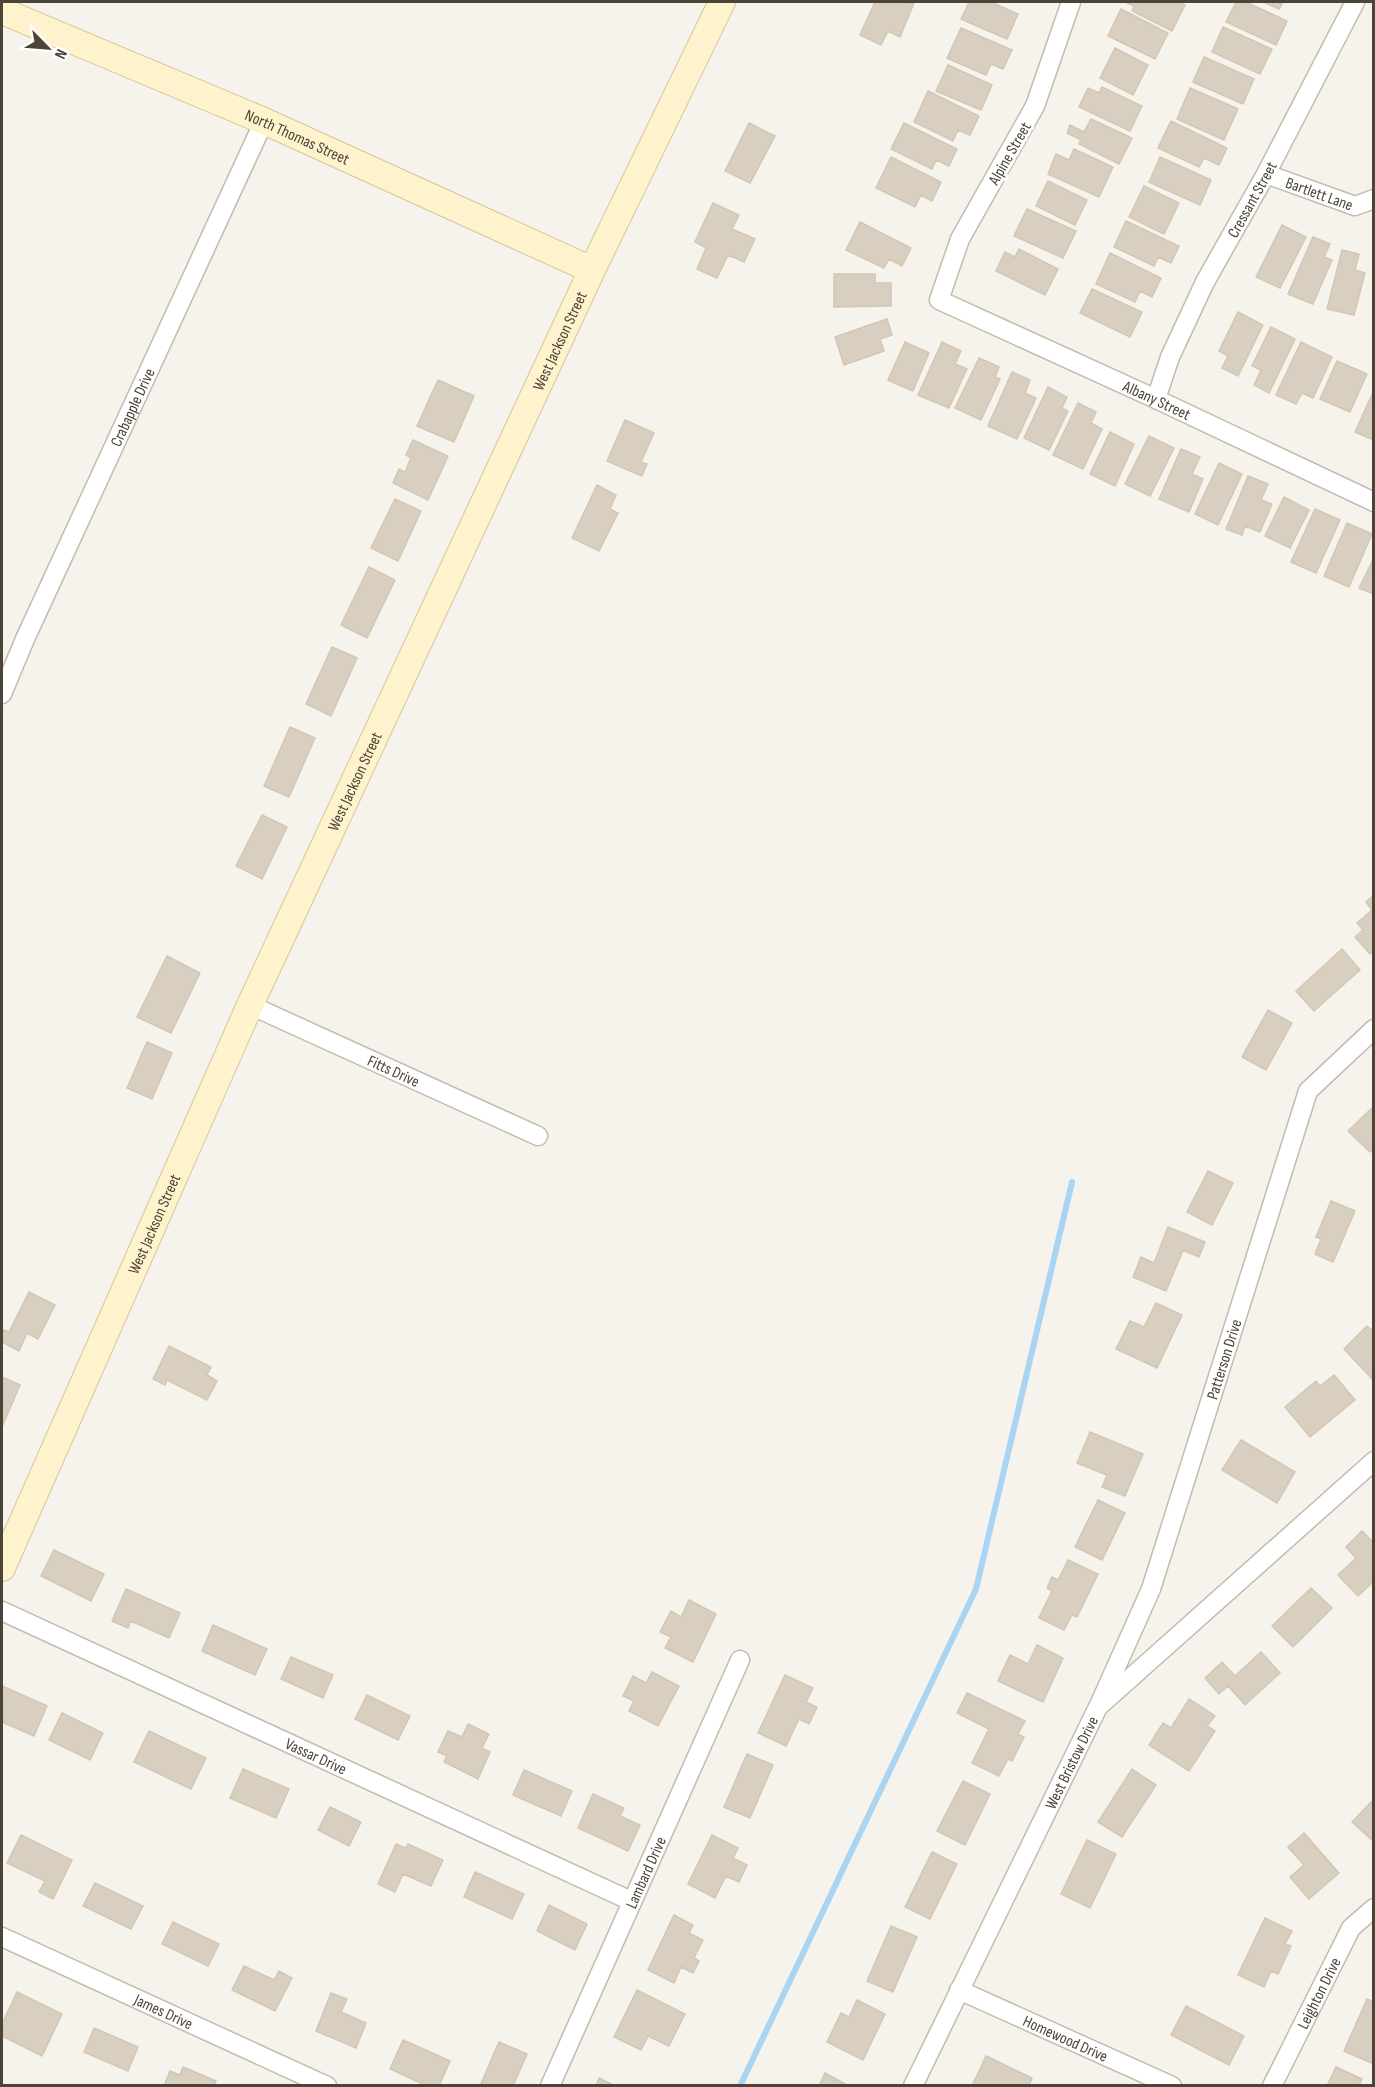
<svg xmlns="http://www.w3.org/2000/svg" width="1375" height="2087" font-family="'Sofia Sans Condensed',sans-serif">
<rect width="100%" height="100%" fill="#f6f3ec"/>
<g fill="none" stroke-linecap="round" stroke-linejoin="round">
<path stroke="#a9d4f2" stroke-width="6" d="M 740,2086 L 976,1589 L 1072,1182"/>
</g>
<path fill="#d8cfc1" stroke="#d3c7b4" stroke-width="1.5" d="M 875,2 L 914,3 L 900,37 L 888,31 L 881,45 L 860,35 Z
M 969,2 L 991,2 L 1018,14 L 1007,39 L 961,19 Z
M 1125,2 L 1178,2 L 1185,5 L 1172,31 L 1132,11 L 1134,6 Z
M 1236,2 L 1246,2 L 1287,21 L 1276,45 L 1226,22 Z
M 1263,2 L 1283,2 L 1279,9 Z
M 1121,9 L 1168,33 L 1155,59 L 1108,36 Z
M 1223,27 L 1272,49 L 1260,74 L 1212,52 Z
M 961,28 L 1012,50 L 1003,69 L 991,64 L 986,75 L 947,58 Z
M 1115,48 L 1148,65 L 1133,95 L 1100,78 Z
M 1204,57 L 1254,79 L 1243,104 L 1193,82 Z
M 948,65 L 992,85 L 981,110 L 936,91 Z
M 1102,87 L 1142,106 L 1130,131 L 1079,107 L 1088,88 L 1099,93 Z
M 1190,88 L 1238,109 L 1224,140 L 1177,119 Z
M 928,91 L 979,116 L 970,135 L 958,130 L 953,141 L 914,122 Z
M 1091,119 L 1132,138 L 1119,164 L 1079,144 L 1081,140 L 1067,133 L 1070,125 L 1084,132 Z
M 1171,121 L 1227,148 L 1219,165 L 1204,158 L 1199,167 L 1158,148 Z
M 749,123 L 775,136 L 750,183 L 725,171 Z
M 904,123 L 957,149 L 949,166 L 936,160 L 932,169 L 891,149 Z
M 1074,149 L 1113,167 L 1099,197 L 1048,174 L 1056,154 L 1069,160 Z
M 891,157 L 941,182 L 932,201 L 921,195 L 915,207 L 876,188 Z
M 1160,157 L 1211,180 L 1200,205 L 1149,182 Z
M 1048,181 L 1087,200 L 1075,225 L 1036,206 Z
M 1144,186 L 1179,203 L 1164,234 L 1129,217 Z
M 713,203 L 739,215 L 732,229 L 755,239 L 744,262 L 728,255 L 717,278 L 697,269 L 706,248 L 695,242 Z
M 1027,209 L 1076,231 L 1063,258 L 1014,236 Z
M 1126,221 L 1179,246 L 1171,263 L 1158,257 L 1154,266 L 1114,247 Z
M 860,222 L 911,248 L 902,266 L 889,259 L 884,268 L 846,250 Z
M 1282,225 L 1306,237 L 1280,288 L 1256,277 Z
M 1313,237 L 1330,244 L 1324,257 L 1332,260 L 1313,304 L 1288,294 Z
M 1019,249 L 1058,269 L 1045,295 L 996,271 L 1005,252 L 1015,257 Z
M 1342,250 L 1359,254 L 1355,270 L 1365,273 L 1354,315 L 1327,309 Z
M 1110,253 L 1161,278 L 1152,297 L 1140,291 L 1135,302 L 1096,284 Z
M 834,274 L 875,274 L 875,283 L 891,283 L 891,306 L 834,307 Z
M 1092,289 L 1142,312 L 1130,337 L 1080,313 Z
M 1238,312 L 1263,325 L 1238,376 L 1222,368 L 1228,356 L 1219,351 Z
M 887,319 L 892,335 L 880,339 L 884,351 L 844,365 L 835,337 Z
M 1271,327 L 1295,339 L 1269,393 L 1254,385 L 1261,370 L 1252,366 Z
M 905,342 L 929,353 L 913,391 L 888,380 Z
M 942,342 L 961,351 L 955,364 L 967,369 L 949,408 L 918,395 Z
M 1301,342 L 1332,357 L 1313,398 L 1302,393 L 1296,404 L 1276,395 Z
M 979,358 L 999,367 L 995,377 L 1000,379 L 981,420 L 955,408 Z
M 1337,361 L 1367,374 L 1350,412 L 1320,399 Z
M 1012,372 L 1030,380 L 1025,393 L 1036,398 L 1017,439 L 988,426 Z
M 438,380 L 474,396 L 454,442 L 417,426 Z
M 1048,387 L 1067,397 L 1062,408 L 1068,411 L 1049,450 L 1024,438 Z
M 1374,390 L 1374,440 L 1355,432 Z
M 1078,403 L 1096,412 L 1091,423 L 1102,429 L 1083,469 L 1053,455 Z
M 625,420 L 654,433 L 641,462 L 647,464 L 642,476 L 607,461 Z
M 1110,432 L 1134,444 L 1115,486 L 1090,474 Z
M 1149,436 L 1174,448 L 1150,496 L 1125,484 Z
M 413,440 L 448,456 L 428,500 L 393,483 L 399,469 L 405,472 L 411,458 L 406,455 Z
M 1181,449 L 1200,457 L 1192,474 L 1203,479 L 1189,512 L 1159,499 Z
M 1219,463 L 1242,474 L 1218,525 L 1195,514 Z
M 1248,476 L 1268,484 L 1261,500 L 1272,504 L 1260,532 L 1245,526 L 1242,535 L 1226,529 Z
M 597,485 L 616,495 L 610,509 L 618,513 L 599,551 L 572,538 Z
M 1284,497 L 1309,510 L 1290,548 L 1265,536 Z
M 395,499 L 421,511 L 398,561 L 371,548 Z
M 1315,509 L 1340,520 L 1316,573 L 1291,562 Z
M 1347,523 L 1372,534 L 1349,587 L 1324,576 Z
M 1374,558 L 1374,594 L 1359,588 Z
M 369,567 L 395,580 L 367,638 L 341,625 Z
M 332,647 L 357,658 L 331,716 L 306,704 Z
M 290,727 L 315,738 L 289,797 L 264,786 Z
M 262,815 L 287,827 L 262,879 L 236,866 Z
M 1374,895 L 1374,951 L 1370,954 L 1355,937 L 1363,930 L 1357,923 L 1372,910 L 1366,902 Z
M 1342,949 L 1360,970 L 1314,1011 L 1296,991 Z
M 167,956 L 200,973 L 171,1033 L 137,1017 Z
M 1268,1010 L 1292,1023 L 1266,1070 L 1242,1057 Z
M 147,1042 L 172,1053 L 152,1099 L 127,1088 Z
M 1374,1106 L 1374,1148 L 1370,1152 L 1348,1131 Z
M 1208,1171 L 1233,1183 L 1212,1225 L 1187,1212 Z
M 1331,1201 L 1355,1211 L 1333,1262 L 1315,1254 L 1321,1239 L 1316,1237 Z
M 1168,1227 L 1205,1242 L 1199,1257 L 1183,1250 L 1166,1291 L 1133,1277 L 1141,1257 L 1154,1263 Z
M 29,1292 L 55,1305 L 38,1339 L 27,1333 L 19,1351 L 2,1342 L 2,1334 L 4,1330 L 9,1332 Z
M 1156,1303 L 1182,1315 L 1157,1368 L 1116,1349 L 1130,1321 L 1144,1327 Z
M 1367,1326 L 1374,1332 L 1372,1379 L 1344,1349 Z
M 169,1346 L 211,1367 L 207,1375 L 217,1381 L 207,1400 L 167,1380 L 165,1385 L 153,1379 Z
M 1334,1375 L 1355,1400 L 1310,1437 L 1285,1407 L 1316,1381 L 1320,1386 Z
M 2,1377 L 20,1385 L 2,1427 Z
M 1090,1432 L 1143,1454 L 1125,1496 L 1102,1487 L 1107,1475 L 1077,1463 Z
M 1241,1440 L 1295,1472 L 1277,1503 L 1222,1470 Z
M 1098,1500 L 1125,1513 L 1102,1560 L 1075,1547 Z
M 1362,1531 L 1374,1543 L 1374,1581 L 1358,1596 L 1338,1575 L 1356,1558 L 1346,1547 Z
M 54,1550 L 104,1574 L 91,1601 L 41,1576 Z
M 1068,1560 L 1098,1574 L 1077,1617 L 1072,1615 L 1064,1630 L 1039,1618 L 1052,1591 L 1047,1588 L 1052,1577 L 1058,1580 Z
M 1311,1588 L 1332,1608 L 1293,1647 L 1272,1626 Z
M 126,1589 L 180,1613 L 169,1638 L 131,1621 L 128,1628 L 112,1621 Z
M 689,1600 L 716,1614 L 693,1662 L 665,1648 L 671,1637 L 660,1632 L 671,1611 L 681,1617 Z
M 213,1625 L 267,1649 L 255,1675 L 202,1651 Z
M 1037,1645 L 1063,1658 L 1043,1702 L 998,1681 L 1010,1655 L 1028,1664 Z
M 1261,1652 L 1280,1673 L 1245,1705 L 1228,1686 L 1219,1694 L 1205,1678 L 1222,1662 L 1235,1676 Z
M 291,1657 L 333,1675 L 323,1698 L 281,1679 Z
M 652,1672 L 679,1686 L 658,1726 L 629,1711 L 634,1701 L 623,1696 L 633,1676 L 646,1683 Z
M 785,1675 L 813,1688 L 806,1702 L 817,1707 L 809,1724 L 799,1719 L 786,1746 L 758,1733 Z
M 2,1686 L 47,1706 L 34,1736 L 2,1722 Z
M 967,1693 L 1025,1721 L 1018,1734 L 1024,1737 L 1012,1761 L 1008,1759 L 999,1776 L 972,1763 L 989,1729 L 957,1713 Z
M 367,1695 L 410,1716 L 398,1740 L 355,1719 Z
M 1189,1699 L 1215,1716 L 1207,1726 L 1215,1731 L 1189,1771 L 1149,1745 L 1163,1723 L 1171,1728 Z
M 62,1713 L 103,1733 L 90,1760 L 49,1740 Z
M 468,1724 L 489,1734 L 482,1748 L 490,1752 L 478,1779 L 444,1762 L 447,1756 L 438,1752 L 448,1731 L 462,1737 Z
M 149,1731 L 206,1758 L 191,1789 L 134,1762 Z
M 747,1754 L 773,1765 L 750,1818 L 724,1807 Z
M 243,1769 L 289,1789 L 276,1818 L 230,1798 Z
M 1132,1769 L 1156,1785 L 1122,1837 L 1098,1822 Z
M 524,1770 L 572,1791 L 561,1816 L 513,1795 Z
M 963,1781 L 990,1794 L 965,1845 L 937,1831 Z
M 593,1794 L 624,1808 L 620,1816 L 640,1825 L 628,1851 L 578,1828 Z
M 1374,1799 L 1374,1842 L 1352,1822 Z
M 330,1807 L 361,1822 L 349,1846 L 318,1830 Z
M 1304,1833 L 1339,1873 L 1309,1899 L 1290,1877 L 1304,1865 L 1288,1847 Z
M 21,1835 L 72,1860 L 53,1899 L 39,1892 L 45,1881 L 7,1863 Z
M 712,1835 L 738,1848 L 733,1858 L 747,1865 L 739,1882 L 726,1876 L 715,1898 L 688,1884 Z
M 1087,1840 L 1116,1854 L 1090,1908 L 1061,1894 Z
M 396,1844 L 406,1848 L 408,1844 L 443,1860 L 431,1886 L 403,1874 L 395,1892 L 378,1884 Z
M 932,1852 L 957,1864 L 930,1919 L 905,1907 Z
M 475,1872 L 524,1894 L 512,1919 L 464,1897 Z
M 95,1883 L 143,1906 L 131,1929 L 83,1906 Z
M 549,1905 L 587,1924 L 575,1950 L 537,1931 Z
M 674,1915 L 693,1925 L 689,1933 L 703,1940 L 694,1958 L 699,1961 L 693,1973 L 681,1967 L 674,1983 L 648,1970 Z
M 1265,1918 L 1292,1931 L 1285,1944 L 1291,1946 L 1278,1974 L 1271,1971 L 1264,1987 L 1238,1975 Z
M 173,1922 L 219,1944 L 208,1966 L 162,1944 Z
M 891,1926 L 917,1937 L 893,1992 L 867,1981 Z
M 244,1966 L 274,1980 L 279,1971 L 292,1978 L 275,2011 L 232,1990 Z
M 637,1990 L 685,2014 L 669,2046 L 648,2036 L 641,2050 L 614,2037 Z
M 17,1992 L 62,2014 L 42,2056 L 2,2036 L 2,2024 Z
M 331,1993 L 347,1999 L 341,2012 L 366,2023 L 356,2048 L 316,2031 Z
M 1367,1999 L 1374,2002 L 1374,2064 L 1344,2051 Z
M 857,2000 L 885,2014 L 863,2060 L 827,2042 L 841,2013 L 849,2017 Z
M 1186,2006 L 1244,2036 L 1229,2065 L 1171,2035 Z
M 94,2028 L 138,2047 L 128,2071 L 84,2052 Z
M 403,2040 L 450,2061 L 439,2086 L 427,2086 L 390,2069 Z
M 499,2042 L 527,2054 L 513,2086 L 480,2086 Z
M 986,2056 L 1032,2078 L 1029,2086 L 972,2086 Z
M 183,2067 L 216,2081 L 214,2086 L 164,2086 L 170,2071 L 180,2075 Z
M 1336,2067 L 1362,2079 L 1359,2086 L 1327,2086 Z
M 825,2073 L 849,2086 L 819,2086 Z
M 599,2078 L 615,2086 L 596,2086 Z"/>
<g fill="none" stroke-linecap="round" stroke-linejoin="round">
<defs>
<g id="street">
<path id="s1" d="M 1071,2 L 1035,106 L 960,239 L 939,300 L 1156,399 L 1374,502"/>
<path id="s2" d="M 1266,174 L 1355,206 L 1374,199"/>
<path id="s3" d="M 1156,399 L 1170,357 L 1205,282 L 1266,174 L 1355,2"/>
<path id="s4" d="M 2,694 L 25,639 L 264,121"/>
<path id="s5" d="M 250,1005 L 538,1136"/>
<path id="s6" d="M 2,1611 L 631,1901"/>
<path id="s7" d="M 1100,1703 L 1151,1589 L 1308,1091 L 1374,1029"/>
<path id="s8" d="M 2,1937 L 327,2086"/>
<path id="s9" d="M 959,1990 L 1172,2086"/>
<path id="s10" d="M 550,2086 L 740,1660"/>
<path id="s11" d="M 913,2086 L 1098,1707 L 1374,1461"/>
<path id="s12" d="M 1272,2086 L 1351,1928 L 1374,1908"/>
</g>
<g id="secondary">
<path id="s13" d="M 2,11 L 264,121 L 592,270"/>
<path id="s14" d="M 2,1568 L 250,1005 L 592,270 L 722,2"/>
</g>
</defs>
<use href="#street" stroke="#c2bbae" stroke-width="21"/>
<use href="#secondary" stroke="#d6c79b" stroke-width="28"/>
<use href="#street" stroke="#fff" stroke-width="18"/>
<use href="#secondary" stroke="#fff3cd" stroke-width="26"/>
</g>
<g text-anchor="middle" stroke-width="6" stroke-linejoin="round" paint-order="stroke">
<g font-size="16" fill="#4b4439" stroke="#fff">
<text dy="6" stroke="none"><textPath href="#s13" startOffset="321">North Thomas Street</textPath></text>
<text transform="translate(1009 153) rotate(-60)" y="6">Alpine Street</text>
<text dy="6" stroke="none"><textPath href="#s2" startOffset="57">Bartlett Lane</textPath></text>
<text dy="6" stroke="none"><textPath href="#s3" startOffset="222">Cressant Street</textPath></text>
<text dy="6" stroke="none"><textPath href="#s14" startOffset="1348">West Jackson Street</textPath></text>
<text dy="6" stroke="none"><textPath href="#s1" startOffset="567">Albany Street</textPath></text>
<text dy="6" stroke="none"><textPath href="#s4" startOffset="315">Crabapple Drive</textPath></text>
<text dy="6" stroke="none"><textPath href="#s14" startOffset="862">West Jackson Street</textPath></text>
<text dy="6" stroke="none"><textPath href="#s5" startOffset="158">Fitts Drive</textPath></text>
<text dy="6" stroke="none"><textPath href="#s14" startOffset="376">West Jackson Street</textPath></text>
<text dy="6" stroke="none"><textPath href="#s7" startOffset="366">Patterson Drive</textPath></text>
<text dy="6" stroke="none"><textPath href="#s6" startOffset="346">Vassar Drive</textPath></text>
<text dy="6" stroke="none"><textPath href="#s11" startOffset="360">West Bristow Drive</textPath></text>
<text dy="6" stroke="none"><textPath href="#s10" startOffset="234">Lambard Drive</textPath></text>
<text dy="6" stroke="none"><textPath href="#s12" startOffset="104">Leighton Drive</textPath></text>
<text dy="6" stroke="none"><textPath href="#s8" startOffset="178">James Drive</textPath></text>
<text dy="6" stroke="none"><textPath href="#s9" startOffset="117">Homewood Drive</textPath></text>
</g>
</g>
<rect width="1375" height="2087" fill="none" stroke="#4b4439" stroke-width="6"/>
<g transform="translate(48 48) rotate(115)" stroke="#ffffff" stroke-width="4.5" paint-order="stroke">
<path d="M0-4.5L10 22L0 15L-10 22Z" fill="#4b4439"/>
<text y="-9" font-size="16" font-weight="bold" text-anchor="middle" fill="#4b4439">N</text>
</g>
</svg>
